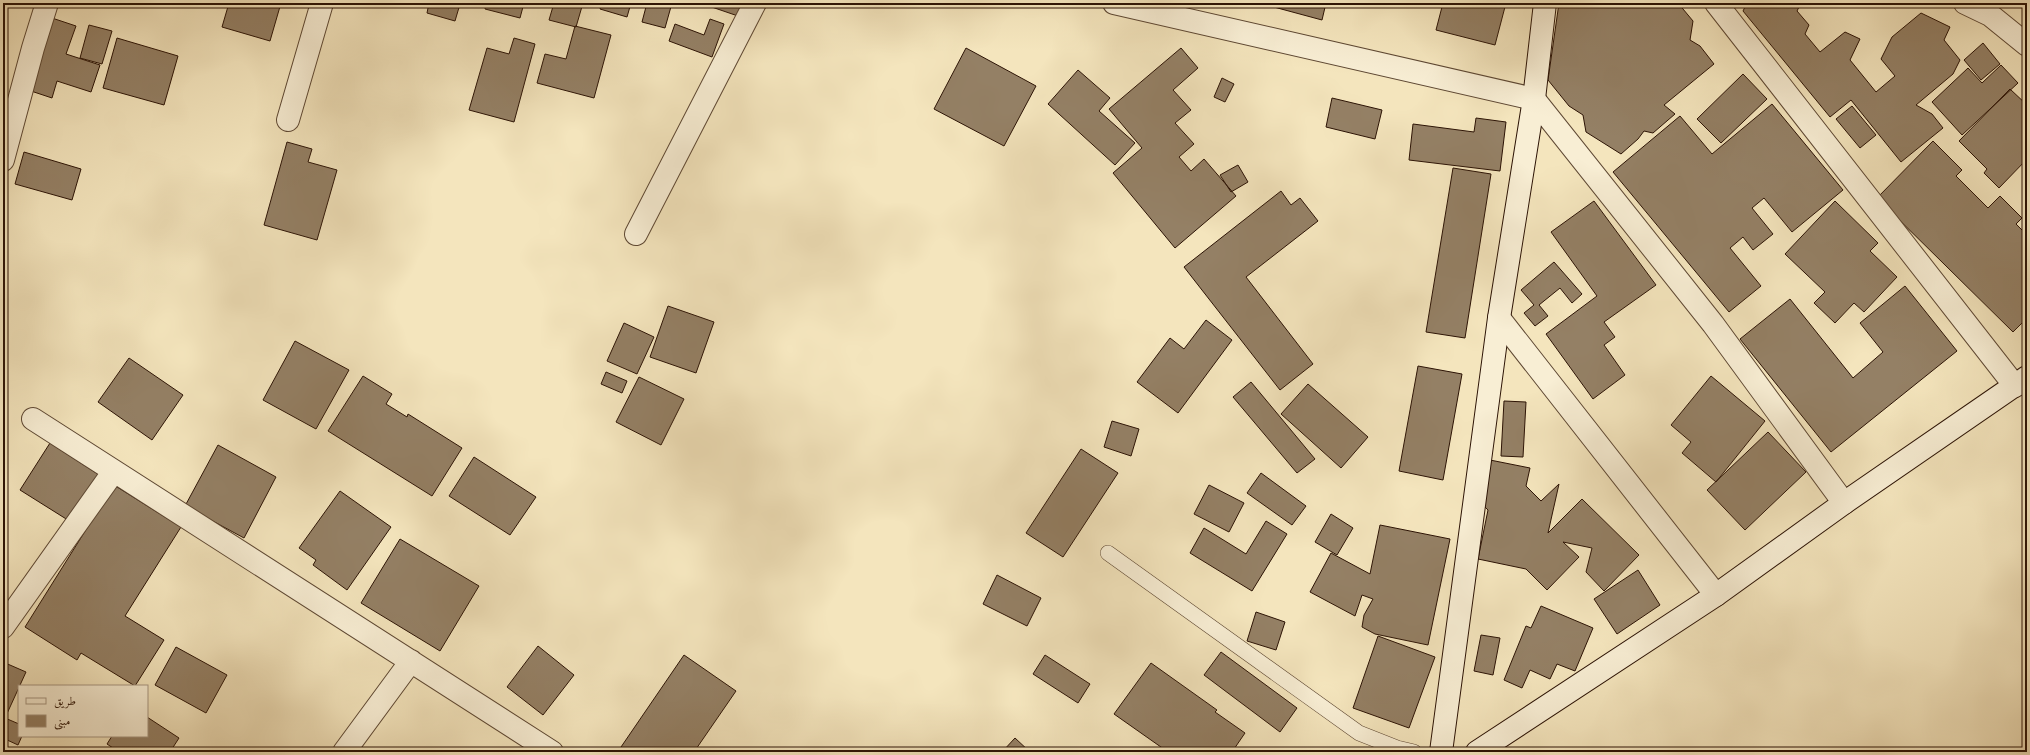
<svg xmlns="http://www.w3.org/2000/svg" width="2030" height="755" font-family="'Old Standard TT',Amiri,serif">
<rect width="100%" height="100%" fill="#f4e5bd"/>
<filter id="stains"><feTurbulence type="fractalNoise" baseFrequency=".005" numOctaves="4"/><feColorMatrix values="0 0 0 0 .2 0 0 0 0 .09 0 0 0 0 .02 0 0 0 .5 -.17"/></filter>
<radialGradient id="worn" r=".72"><stop offset=".6" stop-color="#630" stop-opacity="0"/><stop offset="1" stop-color="#630" stop-opacity=".3"/></radialGradient>
<path fill="#948065" stroke="#2c1305" d="M 229,3 L 281,3 L 270,41 L 222,27 Z
M 429,3 L 460,4 L 455,21 L 427,13 Z
M 486,3 L 524,3 L 520,18 L 485,9 Z
M 554,3 L 583,3 L 576,27 L 549,20 Z
M 602,3 L 631,3 L 627,17 L 600,9 Z
M 647,3 L 672,3 L 665,28 L 642,22 Z
M 700,3 L 743,3 L 738,16 Z
M 1259,3 L 1326,3 L 1322,20 Z
M 1443,3 L 1506,3 L 1495,45 L 1436,30 Z
M 1559,3 L 1624,3 L 1631,7 L 1637,3 L 1678,3 L 1693,21 L 1690,40 L 1700,46 L 1714,64 L 1664,105 L 1675,114 L 1653,133 L 1644,131 L 1638,139 L 1621,154 L 1586,132 L 1583,115 L 1569,106 L 1548,80 Z
M 1747,3 L 1801,3 L 1797,11 L 1809,25 L 1805,34 L 1820,52 L 1845,32 L 1860,39 L 1850,60 L 1876,92 L 1895,76 L 1881,59 L 1892,37 L 1921,13 L 1950,27 L 1944,40 L 1960,60 L 1953,74 L 1916,105 L 1932,114 L 1943,128 L 1901,162 L 1851,100 L 1830,117 L 1743,11 Z
M 49,17 L 76,26 L 66,54 L 100,65 L 91,92 L 57,81 L 52,98 L 25,89 Z
M 710,19 L 724,24 L 712,57 L 669,41 L 675,24 L 704,35 Z
M 89,25 L 112,31 L 102,64 L 80,58 Z
M 575,26 L 611,35 L 594,98 L 537,83 L 545,54 L 566,59 Z
M 117,38 L 178,56 L 164,105 L 103,88 Z
M 514,38 L 535,44 L 514,122 L 469,110 L 487,48 L 509,54 Z
M 1983,43 L 2000,64 L 1981,80 L 1964,60 Z
M 966,48 L 1036,86 L 1004,146 L 934,109 Z
M 1181,48 L 1198,68 L 1173,90 L 1191,110 L 1175,123 L 1194,144 L 1179,157 L 1191,171 L 1204,159 L 1236,196 L 1175,248 L 1113,173 L 1142,148 L 1109,109 Z
M 2001,65 L 2018,83 L 1962,135 L 1932,102 L 1968,68 L 1982,83 Z
M 1078,70 L 1110,98 L 1099,111 L 1135,143 L 1115,165 L 1048,104 Z
M 1743,74 L 1767,99 L 1721,143 L 1697,119 Z
M 1222,78 L 1234,84 L 1225,102 L 1214,97 Z
M 2010,89 L 2027,105 L 2027,159 L 1999,188 L 1984,173 L 1987,169 L 1959,141 Z
M 1332,98 L 1382,110 L 1375,139 L 1326,127 Z
M 1772,104 L 1843,190 L 1792,232 L 1764,198 L 1752,208 L 1773,234 L 1753,250 L 1743,237 L 1730,248 L 1761,286 L 1729,312 L 1613,172 L 1680,116 L 1712,154 Z
M 1852,106 L 1876,135 L 1860,148 L 1836,119 Z
M 1476,118 L 1506,122 L 1500,171 L 1409,160 L 1413,124 L 1474,132 Z
M 1933,141 L 1962,170 L 1956,176 L 1988,208 L 2000,196 L 2022,218 L 2016,224 L 2027,235 L 2027,318 L 2013,332 L 1877,198 Z
M 287,142 L 312,149 L 308,162 L 337,170 L 317,240 L 264,225 Z
M 24,152 L 81,169 L 72,200 L 15,184 Z
M 1238,165 L 1248,182 L 1231,192 L 1220,175 Z
M 1453,168 L 1491,174 L 1465,338 L 1426,332 Z
M 1281,191 L 1291,205 L 1300,198 L 1318,221 L 1246,277 L 1313,364 L 1280,390 L 1184,267 Z
M 1594,201 L 1656,285 L 1604,322 L 1615,337 L 1604,345 L 1625,375 L 1593,399 L 1546,334 L 1597,296 L 1551,232 Z
M 1835,201 L 1878,243 L 1870,251 L 1897,277 L 1864,312 L 1854,303 L 1835,323 L 1814,303 L 1825,292 L 1785,254 Z
M 1554,262 L 1582,294 L 1572,303 L 1560,288 L 1539,305 L 1548,316 L 1535,326 L 1524,313 L 1534,305 L 1521,290 Z
M 1905,286 L 1957,351 L 1831,452 L 1740,339 L 1790,299 L 1853,378 L 1883,352 L 1860,323 Z
M 668,306 L 714,322 L 696,373 L 650,357 Z
M 1206,320 L 1232,340 L 1178,413 L 1137,382 L 1170,338 L 1184,349 Z
M 624,323 L 654,337 L 637,374 L 607,361 Z
M 295,341 L 349,370 L 316,429 L 263,400 Z
M 129,358 L 183,395 L 152,440 L 98,402 Z
M 1418,366 L 1462,374 L 1443,480 L 1399,471 Z
M 606,372 L 627,381 L 622,393 L 601,384 Z
M 363,376 L 392,394 L 386,404 L 407,417 L 408,414 L 462,448 L 432,496 L 328,431 Z
M 1711,376 L 1765,421 L 1716,482 L 1682,453 L 1691,442 L 1671,425 Z
M 639,377 L 684,399 L 661,445 L 616,422 Z
M 1251,382 L 1315,459 L 1297,473 L 1233,397 Z
M 1308,384 L 1368,437 L 1341,468 L 1281,414 Z
M 1504,401 L 1526,402 L 1523,457 L 1501,456 Z
M 1112,421 L 1139,429 L 1131,456 L 1104,447 Z
M 1768,432 L 1806,472 L 1745,530 L 1707,490 Z
M 50,443 L 101,476 L 71,522 L 20,490 Z
M 218,445 L 276,477 L 244,538 L 185,506 Z
M 1081,449 L 1118,473 L 1063,557 L 1026,533 Z
M 474,457 L 536,497 L 510,535 L 449,496 Z
M 1490,460 L 1530,468 L 1526,486 L 1541,501 L 1559,484 L 1548,533 L 1582,499 L 1639,555 L 1604,591 L 1586,572 L 1592,548 L 1563,542 L 1579,557 L 1547,590 L 1526,569 L 1478,559 L 1488,510 L 1481,503 Z
M 1261,473 L 1306,506 L 1292,525 L 1247,493 Z
M 114,485 L 181,527 L 125,616 L 164,640 L 135,686 L 81,653 L 77,660 L 25,627 Z
M 1209,485 L 1244,503 L 1229,532 L 1194,514 Z
M 340,491 L 391,527 L 347,590 L 313,565 L 316,560 L 299,548 Z
M 1331,514 L 1353,528 L 1337,555 L 1315,542 Z
M 1266,521 L 1287,534 L 1252,591 L 1190,553 L 1204,528 L 1246,554 Z
M 1380,525 L 1450,539 L 1428,645 L 1375,634 L 1362,627 L 1364,615 L 1373,599 L 1362,595 L 1355,616 L 1310,592 L 1331,553 L 1370,574 Z
M 400,539 L 479,586 L 440,651 L 361,603 Z
M 1638,570 L 1660,605 L 1617,634 L 1594,599 Z
M 997,575 L 1041,598 L 1027,626 L 983,604 Z
M 1541,606 L 1593,628 L 1575,671 L 1557,664 L 1550,679 L 1530,670 L 1522,688 L 1504,680 L 1526,626 L 1531,628 Z
M 1256,612 L 1285,622 L 1276,650 L 1247,641 Z
M 1481,635 L 1500,638 L 1493,675 L 1474,671 Z
M 1378,636 L 1435,657 L 1409,728 L 1353,708 Z
M 538,646 L 574,675 L 543,715 L 507,687 Z
M 176,647 L 227,675 L 206,713 L 155,685 Z
M 1221,652 L 1297,708 L 1280,732 L 1204,675 Z
M 684,655 L 736,691 L 694,752 L 629,752 L 621,747 Z
M 1045,655 L 1090,684 L 1078,703 L 1033,674 Z
M 3,662 L 26,672 L 5,718 L 19,724 L 19,736 L 22,736 L 18,745 L 5,739 L 3,743 Z
M 1151,663 L 1217,710 L 1215,712 L 1245,733 L 1232,752 L 1168,752 L 1114,714 Z
M 147,717 L 179,738 L 170,752 L 119,752 L 107,744 L 112,736 L 147,736 Z
M 1015,738 L 1030,752 L 1002,752 Z
M 359,745 L 371,752 L 355,752 Z"/>
<g fill="none" stroke-linecap="round" stroke-linejoin="round">
<defs>
<path id="lane" d="M 1108,553 L 1359,733 L 1397,748 L 1414,752"/>
<path id="street" d="M 1114,3 L 1534,99 L 1713,324 L 1844,503
M 1716,3 L 2015,386
M 1965,3 L 1990,15 L 2027,45
M 288,120 L 322,3
M 3,160 L 33,48 L 47,3
M 636,234 L 755,3
M 1499,318 L 1716,595
M 33,419 L 552,752
M 3,627 L 114,471
M 344,752 L 411,661"/>
<path id="secondary" d="M 1441,752 L 1499,318 L 1534,99 L 1545,3
M 1477,752 L 1716,595 L 1844,503 L 2027,377"/>
</defs>
<use href="#lane" stroke="#5e4833" stroke-width="16"/>
<use href="#street" stroke="#5e4833" stroke-width="24"/>
<use href="#secondary" stroke="#2c1305" stroke-width="24"/>
<use href="#lane" stroke="#f8eed4" stroke-width="15"/>
<use href="#street" stroke="#f8eed4" stroke-width="22"/>
<use href="#secondary" stroke="#f8eed4" stroke-width="22"/>
</g>
<rect width="2030" height="755" fill="none" stroke="#f4e5bd" stroke-width="16"/>
<rect x="4" y="4" width="2022" height="747" fill="none" stroke="#2c1305" stroke-width="2"/>
<rect x="8" y="8" width="2014" height="739" fill="none" stroke="#2c1305"/>
<rect x="18" y="685" width="130" height="52" fill="#f8eed4" stroke="#a69681"/>
<rect x="26" y="698" width="20" height="6" fill="#f8eed4" stroke="#a69681"/>
<text x="54" y="705" font-size="12" fill="#2c1305">طريق</text>
<rect x="26" y="715" width="20" height="12" fill="#948065" stroke="#a69681"/>
<text x="54" y="725" font-size="12" fill="#2c1305">مبنى</text>
<rect width="100%" height="100%" filter="url(#stains)"/>
<rect width="100%" height="100%" fill="url(#worn)"/>
</svg>
